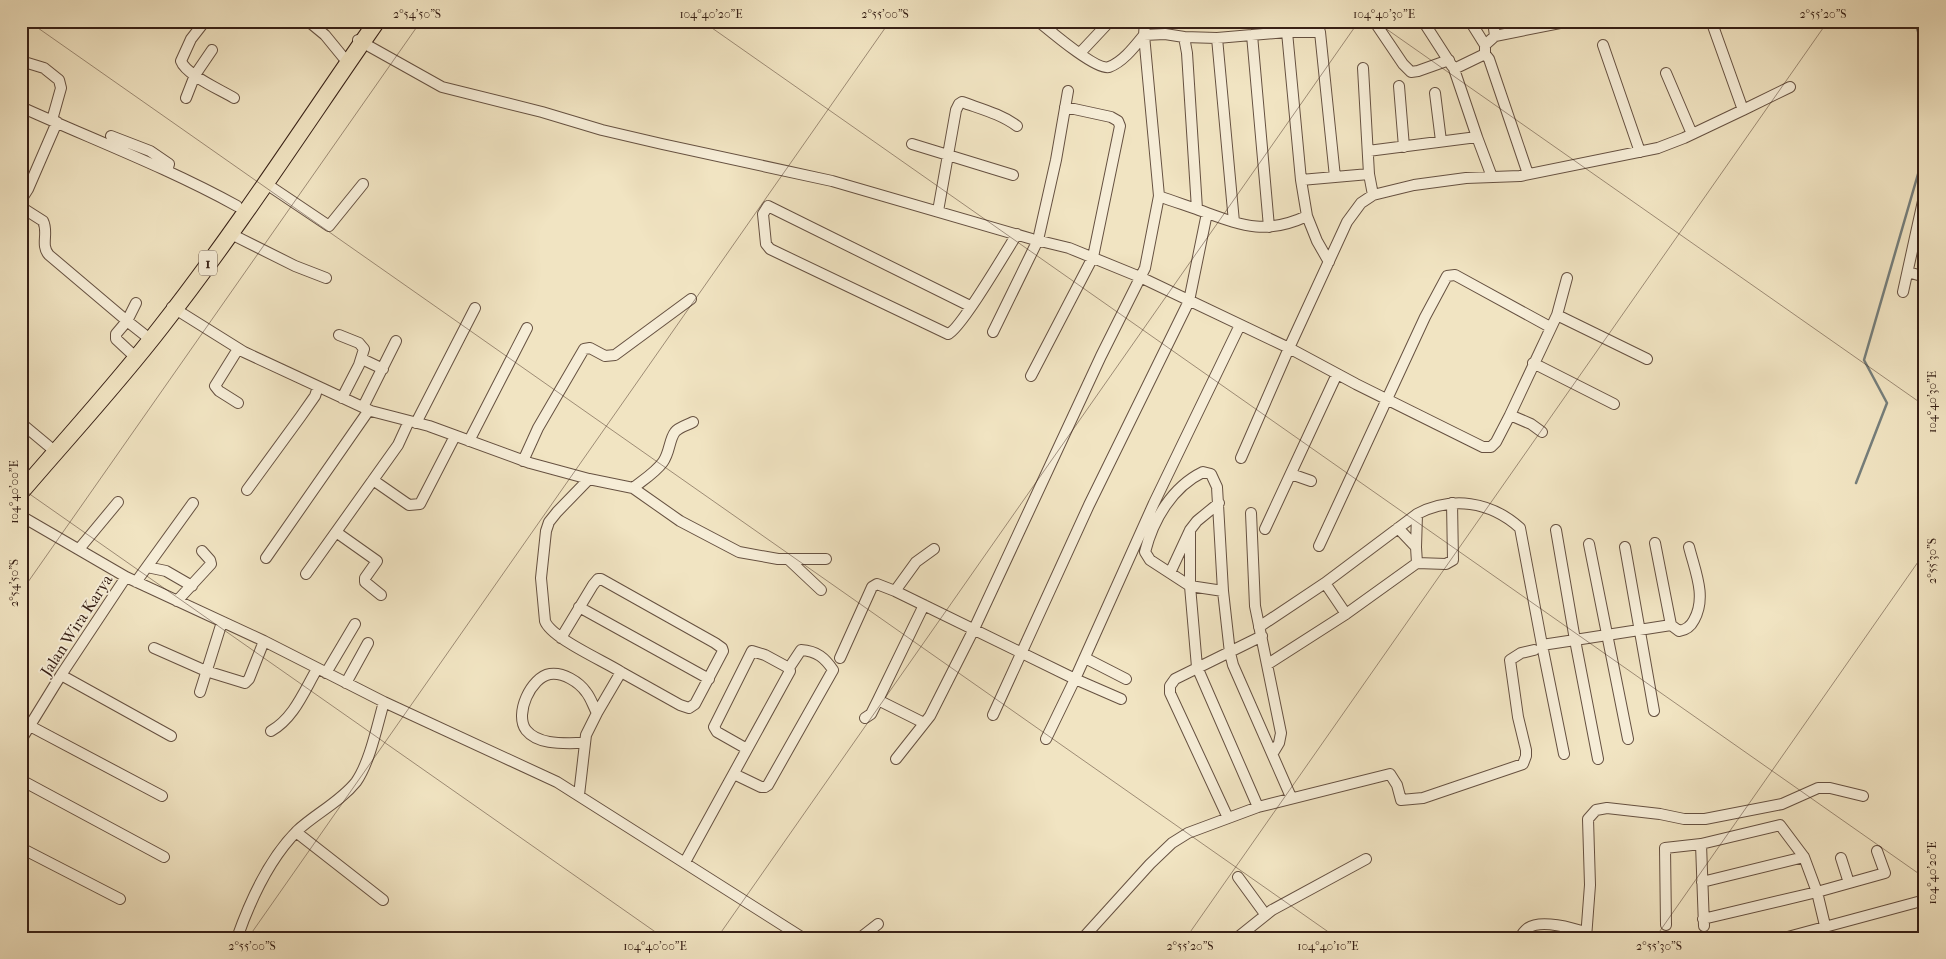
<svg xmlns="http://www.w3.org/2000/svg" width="1946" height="959" font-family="'IM FELL French Canon',serif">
<rect width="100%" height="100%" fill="#f1e4c2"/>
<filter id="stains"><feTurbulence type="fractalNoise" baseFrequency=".004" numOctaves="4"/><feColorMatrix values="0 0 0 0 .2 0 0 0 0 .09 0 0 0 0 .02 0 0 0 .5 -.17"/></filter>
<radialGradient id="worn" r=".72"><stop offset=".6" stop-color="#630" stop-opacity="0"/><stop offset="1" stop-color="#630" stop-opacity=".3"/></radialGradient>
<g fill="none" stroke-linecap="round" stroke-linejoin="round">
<path stroke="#757e7b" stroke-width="2.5" d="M 1915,21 L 1925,56
M 1856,483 L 1887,403 L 1864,360 L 1925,150"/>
<defs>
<path id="minor" d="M 205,21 L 191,39 L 181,61 C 186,75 221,90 234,98
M 308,21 L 325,35 L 343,57
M 1038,21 C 1049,30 1097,71 1109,67 C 1123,62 1135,46 1144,35 L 1165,34 L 1184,37 L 1187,53 L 1197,209
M 1374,21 L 1403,64 L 1411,72 L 1418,71 L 1449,60
M 1423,21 L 1452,66
M 1470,21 L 1485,45
M 1049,30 L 1057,21
M 1287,32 L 1301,180 L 1307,216 L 1317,241 L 1329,262
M 1252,35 L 1269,227
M 1495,36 L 1570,21
M 1184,37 L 1217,38 L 1287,32 L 1320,32 L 1335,177
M 1217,38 L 1234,222
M 358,40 L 442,87 L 542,112 L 602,130 L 662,144 L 832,181 L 1032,239 L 1069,248 L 1140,277 L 1289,348 L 1356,384 L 1483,447 L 1491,447 L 1496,442 L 1510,415 L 1531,424 L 1542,432
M 1603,45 L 1640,152
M 1080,53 L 1110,21
M 1485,54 L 1485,45 L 1495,36 L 1493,21
M 21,61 L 44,68 L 59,80 L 61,88 L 52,120
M 1363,68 L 1369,174
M 1666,73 L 1692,134
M 1399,86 L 1404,147
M 1435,93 L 1441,141
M 186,98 L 195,75 L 212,50
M 21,107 C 94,140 168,168 237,206
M 1743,110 L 1790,87
M 111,136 L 150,151 L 169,164 L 167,171
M 1477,137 L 1454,69 L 1485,54 L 1489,59 L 1528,174
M 912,144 L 1013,175
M 1368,151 L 1477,137 L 1492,177
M 1301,180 L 1369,174 L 1373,195
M 265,183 L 329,226 L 363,184
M 1159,196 C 1172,201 1185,205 1199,210 C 1241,225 1264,236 1307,216
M 21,200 L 28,189 L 57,122
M 21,207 L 43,221 C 49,233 40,245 49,255 L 127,321 L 136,303
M 938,211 L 956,110 L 959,104 L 962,102 C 981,109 1001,114 1017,126
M 229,233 L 295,266 L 326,278
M 1908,272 L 1925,277
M 1903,292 L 1925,192
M 970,306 L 768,206 L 763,214 L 766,244 L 770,249 L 948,334 C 960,330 1007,250 1017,234
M 172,307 L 244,352 L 371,411 L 429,426 L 530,463 L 589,479 L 633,488 C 643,480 655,473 663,462 C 670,452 669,440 675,432 C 679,427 688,425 693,422
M 1557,315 L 1647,359
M 993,332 L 1038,240 L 1056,160 L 1068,91
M 339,335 L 359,343 L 364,349 L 359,365 L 342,398
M 131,353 L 116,339 L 116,334 L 127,321 L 146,336
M 362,359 L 383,369
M 1533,363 L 1614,404
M 1031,376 L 1093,257 L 1120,126 L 1118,121 L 1111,117 L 1065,107
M 238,403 L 219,391 L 215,386 L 238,349
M 363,407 L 396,341
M 1510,415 L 1557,315 L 1567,278
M 21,423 L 51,448
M 416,423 L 475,308
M 469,441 L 527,328
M 1241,458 L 1289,348 L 1347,222 L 1361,203 L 1373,195 L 1414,185 L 1466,178 L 1520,176 L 1658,148 L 1684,138 L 1743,110 L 1713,26
M 523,461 L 538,428 L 584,349 L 590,348 L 605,356 L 615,355 L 691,299
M 1291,474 L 1311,481
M 373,480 L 409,505 L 420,504 L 455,436
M 633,488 L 680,521 L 739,552 L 778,559 L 826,559
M 247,490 L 301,416 L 315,396 L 318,387
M 1251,513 L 1255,606 L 1281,733 L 1279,743 L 1273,753
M 21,516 L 126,577 L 264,641 L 384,702 L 557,782 L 803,938
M 1265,529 L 1337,374
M 1190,530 L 1190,586 L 1197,667 L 1258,807
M 336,532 L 377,561 L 365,578 L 365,582 L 381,595
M 1655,543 L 1671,625
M 1589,544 L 1628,739
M 1319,546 L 1425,317 L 1447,276 L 1455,275 L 1550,327
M 1416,547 L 1417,514
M 1625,547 L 1654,711
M 79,549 L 118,502
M 266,558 L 369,410
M 788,559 L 821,590
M 1417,563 L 1446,564 L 1453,560 L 1452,503
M 147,567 L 166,571 L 192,586
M 1170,573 L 1190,530 L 1197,521 L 1219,503
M 306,574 L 398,445 L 409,421
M 136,582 L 193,503
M 1325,583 L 1346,614
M 895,591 L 916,562 L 934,549
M 1223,591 L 1190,586 L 1150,560 L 1145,552 C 1153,520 1172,487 1203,472 L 1211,474 L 1217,487 L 1223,591 L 1230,653 L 1233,665 L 1291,797
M 177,601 L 211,564 L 210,560 L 202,551
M 579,607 L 709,679
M 1259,627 L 1325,583 L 1417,514 C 1452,496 1490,501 1520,528 L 1542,645 L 1575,640 L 1556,530
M 561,638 L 593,585 L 598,579 L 601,579 L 715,643 L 722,648 L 723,651 L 695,704 L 689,708 L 680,705 L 621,672
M 1542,645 L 1564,754
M 154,648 L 206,671 L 245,683 L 249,679 L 264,641
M 840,658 L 872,587 L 877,584 L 895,591 L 1075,679 L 1154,503 L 1240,325
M 1085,658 L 1126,679
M 1268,664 L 1346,614 L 1417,563 L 1416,547 L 1398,528
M 326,673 L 355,624
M 61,675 L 171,736
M 346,683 L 368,643
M 200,692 L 222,622
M 878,700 L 924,723
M 993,715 L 1089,505 L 1189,301 L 1207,213
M 865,718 L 871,714 L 878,700 L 924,605
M 30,726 L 162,796
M 271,731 C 294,718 304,691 317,669
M 1046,739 L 1075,679 L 1121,699
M 21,740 L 61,675 L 126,577
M 584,743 C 566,743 539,746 526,730 C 514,714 531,677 550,674 C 563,672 579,682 586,692 C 591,698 593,706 597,713
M 896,759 L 930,716 L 974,629 L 1101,356 L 1145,268 L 1159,196 L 1144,35 L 1145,21
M 1598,759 L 1575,640 L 1671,625 L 1679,631 C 1686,630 1691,626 1694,620 C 1707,597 1695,571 1689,547
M 734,774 L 761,787 L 765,787 L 768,785 L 833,670 C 825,658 817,651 801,650 L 789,668
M 21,780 L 164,857
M 579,795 L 586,735 L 597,713 L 621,672 C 604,661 551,638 545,621 L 541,578 L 546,531 L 549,522 L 557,512 L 589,479
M 1228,818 L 1170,693 L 1170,686 L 1175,679 L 1262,636
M 296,832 L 383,900
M 1701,844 L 1704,926
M 21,848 L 120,899
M 1841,858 L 1849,883
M 685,862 L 790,671 L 789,668 L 765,655 L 752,651 L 714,727 L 717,732 L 747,749
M 1238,877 L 1265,914
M 1702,882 L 1804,857
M 1703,919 L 1817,892 L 1885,873 L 1877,851
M 1666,925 L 1665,848 L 1701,844 L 1780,825 L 1804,857 L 1817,892 L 1828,938
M 237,938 C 250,901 269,859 297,831 C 315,814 340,802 356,782 C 370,762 377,726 384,702
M 860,938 L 878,924
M 1083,938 L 1150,864 L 1172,843 L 1188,833 L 1258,807 L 1390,774 L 1397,785 L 1401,800 L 1423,798 L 1523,764 L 1526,756 L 1526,750 L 1518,717 L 1510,660 L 1521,653 L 1534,650
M 1237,938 L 1272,910 L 1366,859
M 1520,938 C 1522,934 1524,931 1528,928 C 1541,919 1573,928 1587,933
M 1586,938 L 1590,885 L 1588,819 L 1596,810 L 1607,808 L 1660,814 L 1684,819 L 1705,819 L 1782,804 L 1818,788 L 1830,788 L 1863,796
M 1784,938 L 1925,900"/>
<path id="trunk" d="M 21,492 C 68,437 117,384 161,327 C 237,230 306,123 377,21"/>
</defs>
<use href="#minor" stroke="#665141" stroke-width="12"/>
<use href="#trunk" stroke="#372016" stroke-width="18"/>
<use href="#minor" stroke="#f6edd7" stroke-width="10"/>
<use href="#trunk" stroke="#f1e4c2" stroke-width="16"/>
</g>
<path fill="none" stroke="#372016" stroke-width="1" stroke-opacity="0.45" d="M 28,21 L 1337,938M 702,21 L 1925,878M 1375,21 L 1925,406M 21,488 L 664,938M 21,592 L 421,21M 248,938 L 890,21M 717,938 L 1359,21M 1186,938 L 1828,21M 1655,938 L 1925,552"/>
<g text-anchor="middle" stroke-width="4" stroke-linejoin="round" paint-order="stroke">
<rect fill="#f6edd7" stroke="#705e50" stroke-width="1" x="199" y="250.5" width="18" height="25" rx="4"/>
<g font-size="15" font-weight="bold" fill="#372016">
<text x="208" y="268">1</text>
</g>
<g font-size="16" fill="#372016" stroke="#f6edd7">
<text transform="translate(76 625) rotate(-57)" y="6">Jalan Wira Karya</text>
</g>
</g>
<rect width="1946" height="959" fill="none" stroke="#f1e4c2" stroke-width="55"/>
<rect x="28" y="28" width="1890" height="904" fill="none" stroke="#372016" stroke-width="2"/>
<g font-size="12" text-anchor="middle" fill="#372016">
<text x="417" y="18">2°54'50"S</text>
<text x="711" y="18">104°40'20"E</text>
<text x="885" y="18">2°55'00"S</text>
<text x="1384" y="18">104°40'30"E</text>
<text x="1823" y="18">2°55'20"S</text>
<text transform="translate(1932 402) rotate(-90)" y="4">104°40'30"E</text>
<text transform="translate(14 492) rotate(-90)" y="4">104°40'00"E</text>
<text transform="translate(1932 561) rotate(-90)" y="4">2°55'30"S</text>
<text transform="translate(14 583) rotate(-90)" y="4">2°54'50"S</text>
<text transform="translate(1932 873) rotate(-90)" y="4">104°40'20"E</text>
<text x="252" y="950">2°55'00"S</text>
<text x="655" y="950">104°40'00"E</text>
<text x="1190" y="950">2°55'20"S</text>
<text x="1328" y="950">104°40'10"E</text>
<text x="1659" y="950">2°55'30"S</text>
</g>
<rect width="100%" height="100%" filter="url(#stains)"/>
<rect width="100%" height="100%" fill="url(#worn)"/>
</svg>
